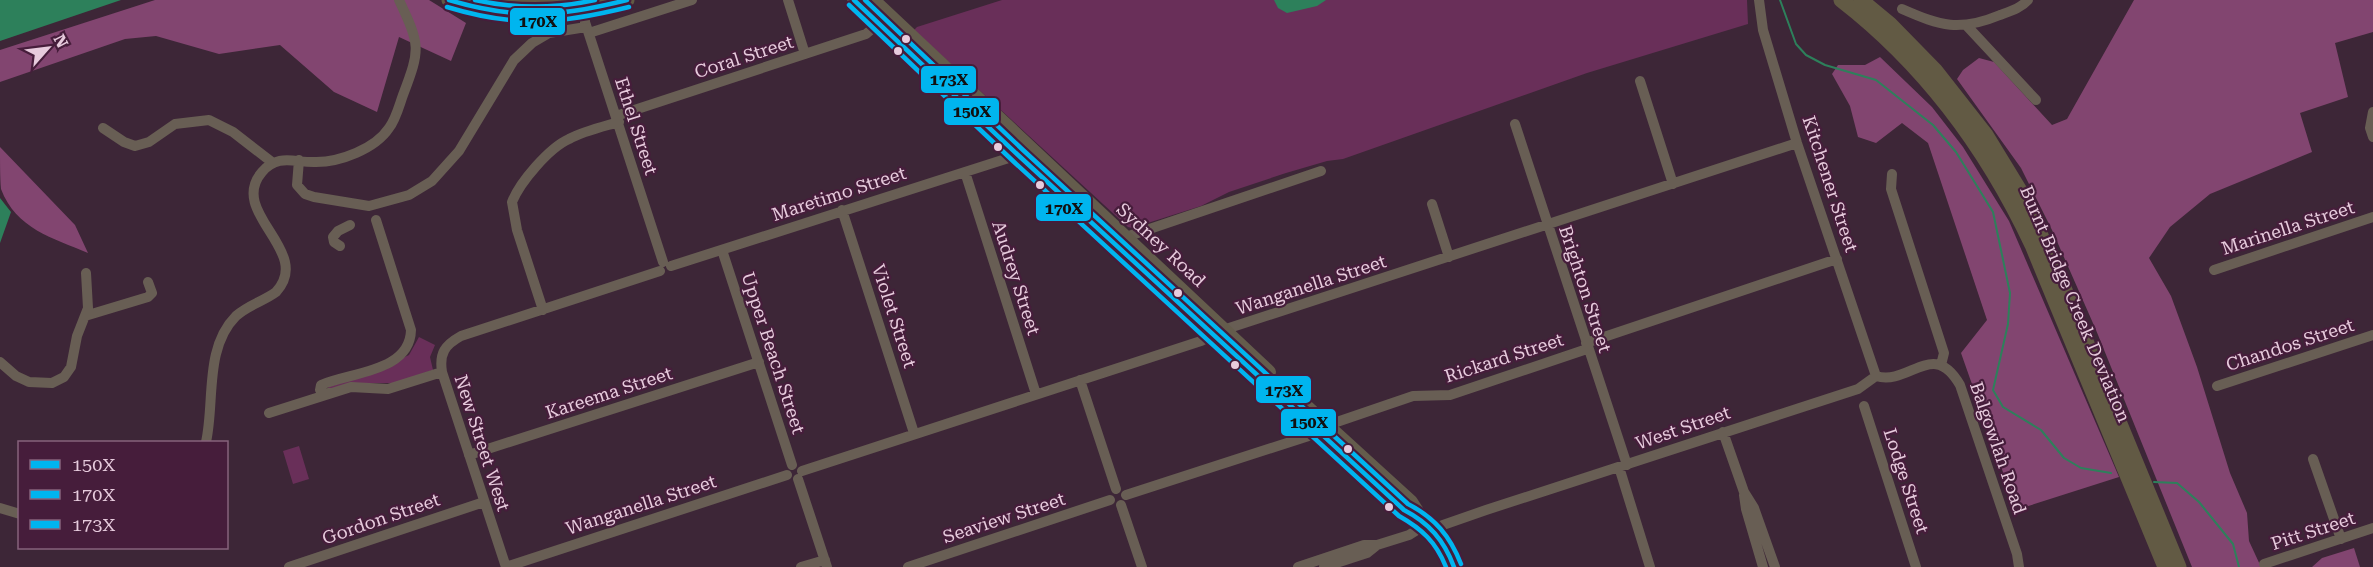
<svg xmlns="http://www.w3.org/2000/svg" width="2373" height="567" font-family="'Roboto Serif',serif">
<rect width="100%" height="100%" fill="#3d2637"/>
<path fill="#692f59" d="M 1002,0 L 1747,0 L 1748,24 L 1587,73 L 1343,159 L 1327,161 L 1286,173 L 1229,192 L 1201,206 L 1132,228 L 1128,227 L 914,30 L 917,27 Z
M 419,337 L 435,345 L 430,357 L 433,370 L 395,383 L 351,383 L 329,390 L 328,386 L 379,369 L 409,355 Z
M 299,446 L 309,479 L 293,484 L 283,451 Z"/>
<path fill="#824570" d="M 155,0 L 429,0 L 466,23 L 451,61 L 399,37 L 377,112 L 334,92 L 280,45 L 219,54 L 156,36 L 125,39 L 0,82 L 0,50 Z
M 2134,0 L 2373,0 L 2373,32 L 2335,43 L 2348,97 L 2300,113 L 2312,152 L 2210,194 L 2170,227 L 2149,258 L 2171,296 L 2197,367 L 2230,473 L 2247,513 L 2249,541 L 2261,567 L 2192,567 L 2096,330 L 2052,230 L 2021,168 L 1957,79 L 1963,70 L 1979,58 L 1994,62 L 2052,125 L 2067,119 Z
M 1880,57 L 1932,107 L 1963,147 L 2009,221 L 2119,477 L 2022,508 L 2005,478 L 1961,353 L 1987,320 L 1928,143 L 1902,123 L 1876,143 L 1858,137 L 1850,106 L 1832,74 L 1838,65 L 1865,65 Z
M 0,147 L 75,225 L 88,253 C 53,238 16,229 1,189 C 0,178 0,160 0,147 Z
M 2354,548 L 2360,567 L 2312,567 L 2322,558 Z"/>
<path fill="#2d805b" d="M 0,0 L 121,0 L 0,41 Z
M 1274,0 L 1326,0 L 1317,6 L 1287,13 L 1278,8 Z
M 0,198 L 11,212 L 0,243 Z"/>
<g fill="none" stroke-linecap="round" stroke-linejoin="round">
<path stroke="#2d805b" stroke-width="2" d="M 1780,0 L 1796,44 L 1806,55 L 1825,65 L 1876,80 L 1933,125 L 1956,152 L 1993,212 L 2010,293 L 2008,324 L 1993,390 L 2003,407 L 2041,430 L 2064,458 L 2081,468 L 2111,473
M 2154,482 L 2177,483 L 2199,502 L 2233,544 L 2239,567"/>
<path stroke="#685e54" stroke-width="10" d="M 788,0 L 805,54
M 1759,0 L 1763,30 L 1797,143 L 1876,376
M 1902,9 C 1941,26 1959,32 2000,15 C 2011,11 2021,8 2028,0
M 585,22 L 663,262
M 1967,26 L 2036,100
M 589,33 L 692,0
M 1640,81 L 1673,184
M 2373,112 L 2370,128 L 2373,137
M 616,116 L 866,34 L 879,23
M 1515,124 L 1627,465
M 103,128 L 124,142 L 135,146 L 149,142 L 175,124 L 209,120 L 233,132 L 273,163
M 299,160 L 297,185 L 305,194 L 314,197 L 369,206 L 409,195 L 432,181 L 459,151 L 514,60 L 532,43 L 549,33 L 586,27
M 965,172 L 1036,394
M 1892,174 L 1891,189 L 1944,353 L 1941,365
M 1432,204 L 1449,257
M 842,210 L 914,433
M 1120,239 L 1321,171
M 340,246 L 334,242 L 333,237 L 338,231 L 350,225
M 722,250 L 792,465
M 671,266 L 1018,155
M 2214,270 L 2373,217
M 543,310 L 517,230 L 512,202 C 520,182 549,148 569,139 C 584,131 602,127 619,122
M 85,316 L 148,297 L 152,293 L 148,282
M 1586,343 L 1837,259
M 0,362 L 16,376 L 29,382 L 52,383 L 64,377 L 71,367 L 77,336 L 88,308 L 86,273
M 1876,376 C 1910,386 1933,338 1960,385 L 2017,554 L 2019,567
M 1080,380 L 1116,489
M 2217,386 L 2373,335
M 329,393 L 324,394 L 320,390 L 321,385 C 351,372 410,372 411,330 L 376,220
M 1864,406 L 1916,567
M 269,413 L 351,387 L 388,389 L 442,372
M 1328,425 L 1413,396 L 1450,395 L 1587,349
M 1723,432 L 1744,492 L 1754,508 L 1775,567
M 206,442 C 215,402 204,348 236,316 C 248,305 264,301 276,292 C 314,251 227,213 262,172 C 278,153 295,163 316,162 C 340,162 375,149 389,128 C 396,119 399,106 403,95 C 421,48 420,45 399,0
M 469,455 L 759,362
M 2313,459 L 2341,539
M 1619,467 L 1650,567
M 802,471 L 1201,341 L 1226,329 L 1797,143
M 798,479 L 827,567
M 1126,495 L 1321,432
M 1744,495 L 1746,509 L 1763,567
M 1121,505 L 1142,567
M 0,508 L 20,514
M 1435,531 L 1443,525 L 1486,510 L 1858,389 L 1876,376
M 2264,564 L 2373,528
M 289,567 L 484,502
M 506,567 L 442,372 C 439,353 445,345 461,336 L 660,271
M 506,567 L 787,475
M 801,567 L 825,560
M 908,567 L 1110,500
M 1298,567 L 1364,545 L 1377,545 L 1409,535 L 1428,523
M 1324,567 L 1367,553 L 1377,545"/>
<path stroke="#645c4c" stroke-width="14" d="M 854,0 L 1018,155 L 1404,510 C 1431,523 1444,538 1454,567
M 873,0 L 1269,372
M 1287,389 L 1411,502 L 1420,516"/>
<path stroke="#625a44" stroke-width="15" d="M 449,0 C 517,23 558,18 627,0
M 487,0 L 536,5 L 575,0
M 1841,0 C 1925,65 1987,149 2032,245 L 2165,567
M 1861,0 L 1890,24 L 1935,70 L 1986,135 L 2022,194 L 2058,273 L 2179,567"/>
<path stroke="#685e54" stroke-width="10" d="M 579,0 L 585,19"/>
<defs>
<path id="bus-1" d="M 449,0 C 517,20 559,17 627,0
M 854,0 L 1018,155 L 1404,510 C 1429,523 1444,540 1454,567"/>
<path id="bus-2" d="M 849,5 L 1013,161 L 1399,516 C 1422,529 1436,542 1446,567
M 447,7 C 516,28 560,24 629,7"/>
<path id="bus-3" d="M 475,0 C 516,9 554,9 595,0
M 865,0 L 1023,150 L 1408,504 C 1435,518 1450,536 1461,564"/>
</defs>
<use href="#bus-1" stroke="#461d3b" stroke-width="9"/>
<use href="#bus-2" stroke="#461d3b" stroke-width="9"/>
<use href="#bus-3" stroke="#461d3b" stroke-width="9"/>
<use href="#bus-1" stroke="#00b5ef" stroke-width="4.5"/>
<use href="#bus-2" stroke="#00b5ef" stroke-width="4.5"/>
<use href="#bus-3" stroke="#00b5ef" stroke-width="4.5"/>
</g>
<g fill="#e7cbdd" stroke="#461d3b" stroke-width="2">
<circle cx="906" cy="39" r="5"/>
<circle cx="898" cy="51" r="5"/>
<circle cx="998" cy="147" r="5"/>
<circle cx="1040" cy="185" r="5"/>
<circle cx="1178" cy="293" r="5"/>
<circle cx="1235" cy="365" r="5"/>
<circle cx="1348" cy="449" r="5"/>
<circle cx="1389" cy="507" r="5"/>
</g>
<g text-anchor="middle" stroke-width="4.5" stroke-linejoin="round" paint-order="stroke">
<g font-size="18" fill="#e7cbdd" stroke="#461d3b">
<text transform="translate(744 57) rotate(-18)" y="6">Coral Street</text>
<text transform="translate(636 126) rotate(72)" y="6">Ethel Street</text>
<text transform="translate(1830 184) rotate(72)" y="6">Kitchener Street</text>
<text transform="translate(839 194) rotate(-18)" y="6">Maretimo Street</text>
<text transform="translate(2288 228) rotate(-18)" y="6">Marinella Street</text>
<text transform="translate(1161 245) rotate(43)" y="6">Sydney Road</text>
<text transform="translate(1016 278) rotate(72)" y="6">Audrey Street</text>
<text transform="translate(1311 285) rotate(-18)" y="6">Wanganella Street</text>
<text transform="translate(1585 289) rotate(72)" y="6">Brighton Street</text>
<text transform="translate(2075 304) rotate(67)" y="6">Burnt Bridge Creek Deviation</text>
<text transform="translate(894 316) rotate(72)" y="6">Violet Street</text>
<text transform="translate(2290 345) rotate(-18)" y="6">Chandos Street</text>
<text transform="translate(773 353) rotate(72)" y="6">Upper Beach Street</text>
<text transform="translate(1504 358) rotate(-18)" y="6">Rickard Street</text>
<text transform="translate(609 393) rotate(-18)" y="6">Kareema Street</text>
<text transform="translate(1683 428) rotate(-19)" y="6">West Street</text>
<text transform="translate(482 443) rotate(72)" y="6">New Street West</text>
<text transform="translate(1998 448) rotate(71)" y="6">Balgowlah Road</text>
<text transform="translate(1906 481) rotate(72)" y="6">Lodge Street</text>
<text transform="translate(641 505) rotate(-18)" y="6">Wanganella Street</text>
<text transform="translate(1004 518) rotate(-18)" y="6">Seaview Street</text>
<text transform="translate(381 519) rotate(-19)" y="6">Gordon Street</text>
<text transform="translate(2313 531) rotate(-18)" y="6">Pitt Street</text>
</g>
</g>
<g stroke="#461d3b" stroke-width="2">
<rect x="509" y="7" width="57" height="29" rx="6" fill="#00b5ef"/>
<rect x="920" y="65" width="57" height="29" rx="6" fill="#00b5ef"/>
<rect x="943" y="97" width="57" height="29" rx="6" fill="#00b5ef"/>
<rect x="1035" y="193" width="57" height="29" rx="6" fill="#00b5ef"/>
<rect x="1255" y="375" width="57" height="29" rx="6" fill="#00b5ef"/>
<rect x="1280" y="408" width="57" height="29" rx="6" fill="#00b5ef"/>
</g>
<g font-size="16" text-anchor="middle" font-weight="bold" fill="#111">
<text x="538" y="27">170X</text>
<text x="949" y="85">173X</text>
<text x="972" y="117">150X</text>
<text x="1064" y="214">170X</text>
<text x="1284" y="396">173X</text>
<text x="1309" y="428">150X</text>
</g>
<rect x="18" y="441" width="210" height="108" fill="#461d3b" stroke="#86637c" stroke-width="1.5"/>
<rect x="30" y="460" width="30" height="9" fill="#00b5ef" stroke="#86637c" stroke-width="1.5"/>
<text x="72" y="471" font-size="18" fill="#e7cbdd">150X</text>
<rect x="30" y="490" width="30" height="9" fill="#00b5ef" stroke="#86637c" stroke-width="1.5"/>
<text x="72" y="501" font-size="18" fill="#e7cbdd">170X</text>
<rect x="30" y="520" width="30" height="9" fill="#00b5ef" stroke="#86637c" stroke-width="1.5"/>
<text x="72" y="531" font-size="18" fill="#e7cbdd">173X</text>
<g transform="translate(48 48) rotate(62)" stroke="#461d3b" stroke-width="4.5" paint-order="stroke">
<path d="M0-4.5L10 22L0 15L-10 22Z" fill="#e7cbdd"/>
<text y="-9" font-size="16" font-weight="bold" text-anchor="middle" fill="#e7cbdd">N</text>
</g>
</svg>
